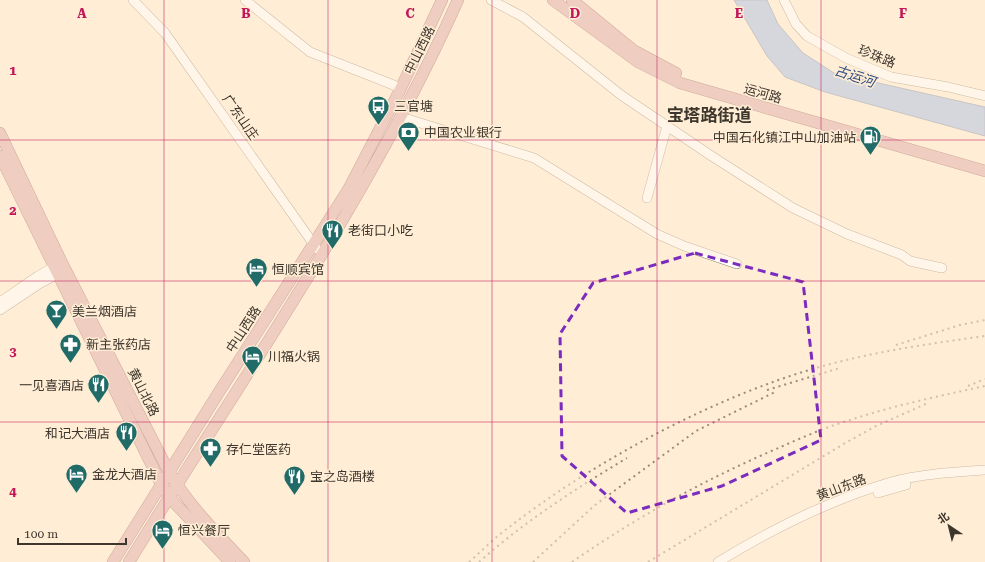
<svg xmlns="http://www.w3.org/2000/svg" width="985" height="562" font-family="'Roboto Serif','Noto Sans SC',serif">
<rect width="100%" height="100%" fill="#ffedd5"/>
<path fill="#a4bde7" stroke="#8594af" d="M 734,0 L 767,0 L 778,24 L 803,53 L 834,73 L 985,107 L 985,136 L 825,92 L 785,77 L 767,56 Z"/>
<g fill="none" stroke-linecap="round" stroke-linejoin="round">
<defs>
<path id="minor" d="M 133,0 L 165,33 L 317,249
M 245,0 L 310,52 L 401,88
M 491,0 L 523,17 L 621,95 L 710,155 L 793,208 L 847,234 L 902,255 L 910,261 L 942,268
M 784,0 L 796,24 L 807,36 L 846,58 L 891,77 L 948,87 L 985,96
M 401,117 L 534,158 L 657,234 L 684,246 L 737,264
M 647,198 L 667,126
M 0,302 L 38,276 L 59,264
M 0,310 L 39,284 L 63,271
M 878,493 L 906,485
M 718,562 C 772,529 830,500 891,482 C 920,474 955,472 985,470"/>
<path id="major" d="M 553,0 L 638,62 L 680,83 L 985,171
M 572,0 L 633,50 L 676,73
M 0,133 L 62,263 L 169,472 C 189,505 217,534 244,562
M 0,156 L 161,484 L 169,497 L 230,562
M 113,562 L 219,392 L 348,190 L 401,88 L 442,0
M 129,562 C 242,377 369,199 458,0"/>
</defs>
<use href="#minor" stroke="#90806b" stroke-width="10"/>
<use href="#major" stroke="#945a56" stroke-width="12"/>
<use href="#minor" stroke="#fff" stroke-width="9"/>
<use href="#major" stroke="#dba7a7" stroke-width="11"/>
<path stroke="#998d7d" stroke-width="2" stroke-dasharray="2 4" stroke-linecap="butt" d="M 896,345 L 960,325 L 985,320
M 968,386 L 985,379
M 767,390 L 840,368
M 469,562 C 482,551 494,538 508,528 C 593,462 712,398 816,368 C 871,352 928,344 985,336
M 479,562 C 524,522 575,489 627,458
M 533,562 L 595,505 L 696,431 L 775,392
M 572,562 C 637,517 704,480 776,449 C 799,439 823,428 847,421 C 892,406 939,396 985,386
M 648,562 L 847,442 L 876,426 L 928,403"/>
</g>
<path d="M0 0H985V562H0ZM 695,253 L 803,282 L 821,440 L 722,486 L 627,513 L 562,456 L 560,334 L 593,283 Z" fill="#ffedd5" fill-opacity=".55" fill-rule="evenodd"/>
<path fill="none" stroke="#7b2cbf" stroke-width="3" stroke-dasharray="8 5" stroke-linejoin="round" d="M 695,253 L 803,282 L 821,440 L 722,486 L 627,513 L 562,456 L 560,334 L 593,283 Z"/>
<path fill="none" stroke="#c2185b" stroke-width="1" stroke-opacity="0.55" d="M 164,0 L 164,562M 328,0 L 328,562M 492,0 L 492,562M 657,0 L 657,562M 821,0 L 821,562M 0,140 L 985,140M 0,281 L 985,281M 0,422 L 985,422"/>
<defs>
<symbol id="bus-pin" viewBox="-11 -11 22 30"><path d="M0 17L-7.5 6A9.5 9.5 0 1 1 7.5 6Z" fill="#206b68" stroke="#ffedd5"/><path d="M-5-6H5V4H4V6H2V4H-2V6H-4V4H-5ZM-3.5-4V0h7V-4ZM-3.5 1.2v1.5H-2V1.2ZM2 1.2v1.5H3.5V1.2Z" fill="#fff"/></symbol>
<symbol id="bank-pin" viewBox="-11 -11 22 30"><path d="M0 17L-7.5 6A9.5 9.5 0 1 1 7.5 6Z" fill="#206b68" stroke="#ffedd5"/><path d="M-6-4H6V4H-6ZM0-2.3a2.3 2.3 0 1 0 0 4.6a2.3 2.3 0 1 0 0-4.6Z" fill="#fff"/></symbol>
<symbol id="fuel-pin" viewBox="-11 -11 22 30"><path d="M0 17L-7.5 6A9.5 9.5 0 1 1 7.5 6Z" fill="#206b68" stroke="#ffedd5"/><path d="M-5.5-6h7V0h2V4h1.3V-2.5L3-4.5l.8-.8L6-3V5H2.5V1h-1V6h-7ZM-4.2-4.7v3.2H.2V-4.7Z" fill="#fff"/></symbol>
<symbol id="restaurant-pin" viewBox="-11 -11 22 30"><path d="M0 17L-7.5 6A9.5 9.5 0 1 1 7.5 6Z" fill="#206b68" stroke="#ffedd5"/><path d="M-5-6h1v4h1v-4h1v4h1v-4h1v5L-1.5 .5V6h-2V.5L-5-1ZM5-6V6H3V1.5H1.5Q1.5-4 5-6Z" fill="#fff"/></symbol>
<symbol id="hotel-pin" viewBox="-11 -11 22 30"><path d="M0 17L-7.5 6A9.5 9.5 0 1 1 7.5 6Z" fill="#206b68" stroke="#ffedd5"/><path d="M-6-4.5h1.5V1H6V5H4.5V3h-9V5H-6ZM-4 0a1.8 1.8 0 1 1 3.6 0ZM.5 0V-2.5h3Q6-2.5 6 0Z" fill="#fff"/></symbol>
<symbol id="bar-pin" viewBox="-11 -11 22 30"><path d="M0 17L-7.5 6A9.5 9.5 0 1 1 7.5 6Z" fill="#206b68" stroke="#ffedd5"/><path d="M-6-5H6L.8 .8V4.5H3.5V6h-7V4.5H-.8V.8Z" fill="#fff"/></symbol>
<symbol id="pharmacy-pin" viewBox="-11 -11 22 30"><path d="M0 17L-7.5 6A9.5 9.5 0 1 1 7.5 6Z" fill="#206b68" stroke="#ffedd5"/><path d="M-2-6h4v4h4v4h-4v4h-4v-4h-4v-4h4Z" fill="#fff"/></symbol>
</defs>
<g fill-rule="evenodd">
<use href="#bus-pin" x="366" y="94" width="25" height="34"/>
<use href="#bank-pin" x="396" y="120" width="25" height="34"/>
<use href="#fuel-pin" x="858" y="124" width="25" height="34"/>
<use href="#restaurant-pin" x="320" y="218" width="25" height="34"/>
<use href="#hotel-pin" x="244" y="256" width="25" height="34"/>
<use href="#bar-pin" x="44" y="298" width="25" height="34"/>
<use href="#pharmacy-pin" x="58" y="332" width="25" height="34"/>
<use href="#hotel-pin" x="240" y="344" width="25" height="34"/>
<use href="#restaurant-pin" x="86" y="372" width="25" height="34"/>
<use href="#restaurant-pin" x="114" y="420" width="25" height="34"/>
<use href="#pharmacy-pin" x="198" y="436" width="25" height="34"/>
<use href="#hotel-pin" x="64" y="462" width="25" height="34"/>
<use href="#restaurant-pin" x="282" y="464" width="25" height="34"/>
<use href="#hotel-pin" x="150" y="518" width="25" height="34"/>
</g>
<g text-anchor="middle" stroke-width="3" stroke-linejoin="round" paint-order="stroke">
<g font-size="13" fill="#3d362c" stroke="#ffedd5">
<text transform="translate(419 50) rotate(-64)" y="5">中山西路</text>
<text transform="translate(877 56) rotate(22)" y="5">珍珠路</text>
<text transform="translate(763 93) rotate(16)" y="5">运河路</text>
<text transform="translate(241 117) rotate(55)" y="5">广东山庄</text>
<text transform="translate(243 329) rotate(-57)" y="5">中山西路</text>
<text transform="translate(144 392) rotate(63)" y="5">黄山北路</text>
<text transform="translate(841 487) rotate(-21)" y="5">黄山东路</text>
</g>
<g font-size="13" fill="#3d362c" stroke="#ffedd5" text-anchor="start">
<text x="394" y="111">三官塘</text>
<text x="424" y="137">中国农业银行</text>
<text x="856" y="142" text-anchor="end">中国石化镇江中山加油站</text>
<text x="348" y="235">老街口小吃</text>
<text x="272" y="274">恒顺宾馆</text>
<text x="72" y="316">美兰烟酒店</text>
<text x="86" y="349">新主张药店</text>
<text x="268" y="361">川福火锅</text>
<text x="84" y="390" text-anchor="end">一见喜酒店</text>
<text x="110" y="438" text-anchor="end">和记大酒店</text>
<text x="226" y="454">存仁堂医药</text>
<text x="92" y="479">金龙大酒店</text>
<text x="310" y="481">宝之岛酒楼</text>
<text x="178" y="535">恒兴餐厅</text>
</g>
<g font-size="14" font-style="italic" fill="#314f85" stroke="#ffedd5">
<text transform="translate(855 76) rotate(18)" y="5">古运河</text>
</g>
<g font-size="17" font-weight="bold" fill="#3d362c" stroke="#ffedd5">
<text x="709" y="121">宝塔路街道</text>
</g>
</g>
<g font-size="13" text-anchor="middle" font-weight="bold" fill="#c2185b" stroke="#ffedd5" stroke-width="3" stroke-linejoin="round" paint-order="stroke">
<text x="82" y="18">A</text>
<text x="246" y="18">B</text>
<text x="410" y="18">C</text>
<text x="575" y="18">D</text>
<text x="739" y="18">E</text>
<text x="903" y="18">F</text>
<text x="13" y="75">1</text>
<text x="13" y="215">2</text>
<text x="13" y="356">3</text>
<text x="13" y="496">4</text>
</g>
<g transform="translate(949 526) rotate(325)" stroke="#ffedd5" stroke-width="3" paint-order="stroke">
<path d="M0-3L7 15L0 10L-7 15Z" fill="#3d362c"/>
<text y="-6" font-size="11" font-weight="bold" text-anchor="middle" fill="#3d362c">北</text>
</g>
<path d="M18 538v6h108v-6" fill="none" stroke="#3d362c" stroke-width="2"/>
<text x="24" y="538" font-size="12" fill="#3d362c" stroke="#ffedd5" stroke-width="3" paint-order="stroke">100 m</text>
</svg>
